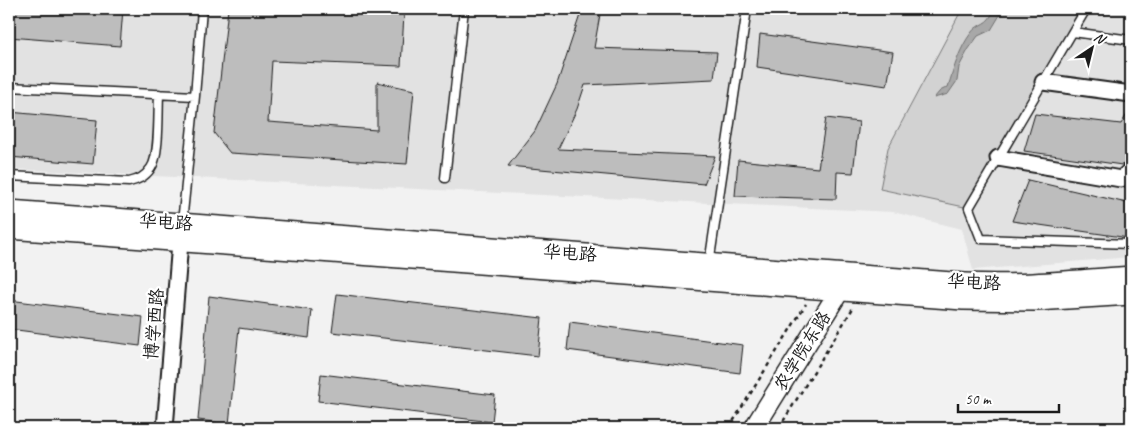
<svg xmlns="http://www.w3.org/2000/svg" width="1140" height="437" font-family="Caveat,'LXGW WenKai TC',sans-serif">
<rect width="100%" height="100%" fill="#f2f2f2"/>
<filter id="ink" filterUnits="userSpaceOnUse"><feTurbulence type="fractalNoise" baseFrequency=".02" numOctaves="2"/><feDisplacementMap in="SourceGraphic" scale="10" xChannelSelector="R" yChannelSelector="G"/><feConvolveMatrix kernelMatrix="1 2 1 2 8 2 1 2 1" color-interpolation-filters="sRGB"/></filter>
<g filter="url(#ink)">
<path fill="#e2e2e2" d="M 9,9 L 1131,9 L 1131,257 L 973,270 L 962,229 L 893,212 L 9,169 Z"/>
<path fill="#d2d2d2" stroke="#777" d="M 962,9 L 1086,9 L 969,208 L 880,189 L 888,148 Z"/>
<path fill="#a8a8a8" stroke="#707070" d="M 994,9 L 1001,9 L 1000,15 L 991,30 L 978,36 L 968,50 L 959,67 L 957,81 L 948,94 L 934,98 L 940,91 L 948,87 C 954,68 959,49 971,33 C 980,21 988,27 994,9 Z"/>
<path fill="#bdbdbd" stroke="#1c1c1c" d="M 9,9 L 123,9 L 120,46 L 9,37 Z
M 228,9 L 379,9 L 404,14 L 401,66 L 272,61 L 268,122 L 377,130 L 377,82 L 414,90 L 407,164 L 230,153 L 214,133 Z
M 582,9 L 601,9 L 594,48 L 717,52 L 714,79 L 585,85 L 577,109 L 558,149 L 715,156 L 704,184 L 508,166 L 535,131 L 557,84 Z
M 760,34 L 893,52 L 887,86 L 757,67 Z
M 1131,108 L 1131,143 L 1129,143 L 1125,163 L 1122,165 L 1024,151 L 1035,114 L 1121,124 Z
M 9,112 L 97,120 L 93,164 L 9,157 Z
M 826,118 L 859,122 L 853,173 L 837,172 L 836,199 L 735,196 L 738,160 L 818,168 Z
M 1028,180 L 1131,204 L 1131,234 L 1129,238 L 1012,221 Z
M 337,294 L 542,318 L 538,356 L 332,332 Z
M 209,296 L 312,310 L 309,338 L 239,328 L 229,424 L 198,420 Z
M 9,300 L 143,317 L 140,346 L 9,329 Z
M 570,322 L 743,345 L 740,373 L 567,350 Z
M 321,374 L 495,395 L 492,422 L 318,401 Z"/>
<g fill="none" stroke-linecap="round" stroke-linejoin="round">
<defs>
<path id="service" d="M 1086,9 L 969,208 L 981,239 L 1131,244
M 1073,32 L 1131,40
M 9,87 L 195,96
M 9,176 L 129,182 C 138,180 145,177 151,168 C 160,156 158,111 159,94
M 445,178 L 464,9
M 182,223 L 195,96 L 202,9
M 709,264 L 747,9"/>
<path id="minor" d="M 1043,82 L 1131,94
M 998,158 L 1121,179 L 1131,170
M 165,428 L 181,230"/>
<path id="tertiary" d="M 9,210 L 965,283 C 1020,286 1076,280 1131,276
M 9,229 L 963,300 L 1036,301 L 1131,295
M 754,428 L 845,282"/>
</defs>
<use href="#service" stroke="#1c1c1c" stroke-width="11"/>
<use href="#minor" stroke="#1c1c1c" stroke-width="19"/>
<use href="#tertiary" stroke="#1c1c1c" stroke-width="22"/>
<path stroke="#1c1c1c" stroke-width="2.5" stroke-dasharray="4 4" stroke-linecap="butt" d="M 729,428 L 806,304
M 779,428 L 853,308"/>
<use href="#service" stroke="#fff" stroke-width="8"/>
<use href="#minor" stroke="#fff" stroke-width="15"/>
<use href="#tertiary" stroke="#fff" stroke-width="19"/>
</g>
</g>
<g text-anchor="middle" stroke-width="4.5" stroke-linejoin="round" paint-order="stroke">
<g font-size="18" fill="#1c1c1c" stroke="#fff">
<text transform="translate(166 222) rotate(4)" y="6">华电路</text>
<text transform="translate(570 253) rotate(4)" y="6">华电路</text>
<text transform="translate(974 282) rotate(3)" y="6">华电路</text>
<text transform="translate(154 324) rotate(-85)" y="6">博学西路</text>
<text transform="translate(802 351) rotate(-58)" y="6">农学院东路</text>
</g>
</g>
<rect width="1140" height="437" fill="none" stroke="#fff" stroke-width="30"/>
<rect x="15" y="15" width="1110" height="407" fill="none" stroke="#1c1c1c" stroke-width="2" filter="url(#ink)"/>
<g transform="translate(1092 48) rotate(35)" stroke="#ffffff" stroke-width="4" paint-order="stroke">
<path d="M0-4L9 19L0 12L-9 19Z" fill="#1c1c1c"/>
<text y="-8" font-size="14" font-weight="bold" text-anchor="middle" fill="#1c1c1c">N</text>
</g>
<path d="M958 404v8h101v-8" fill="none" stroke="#1c1c1c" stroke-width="2.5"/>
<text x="965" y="404" font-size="15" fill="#1c1c1c" stroke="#ffffff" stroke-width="4" paint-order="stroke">50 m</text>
</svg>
